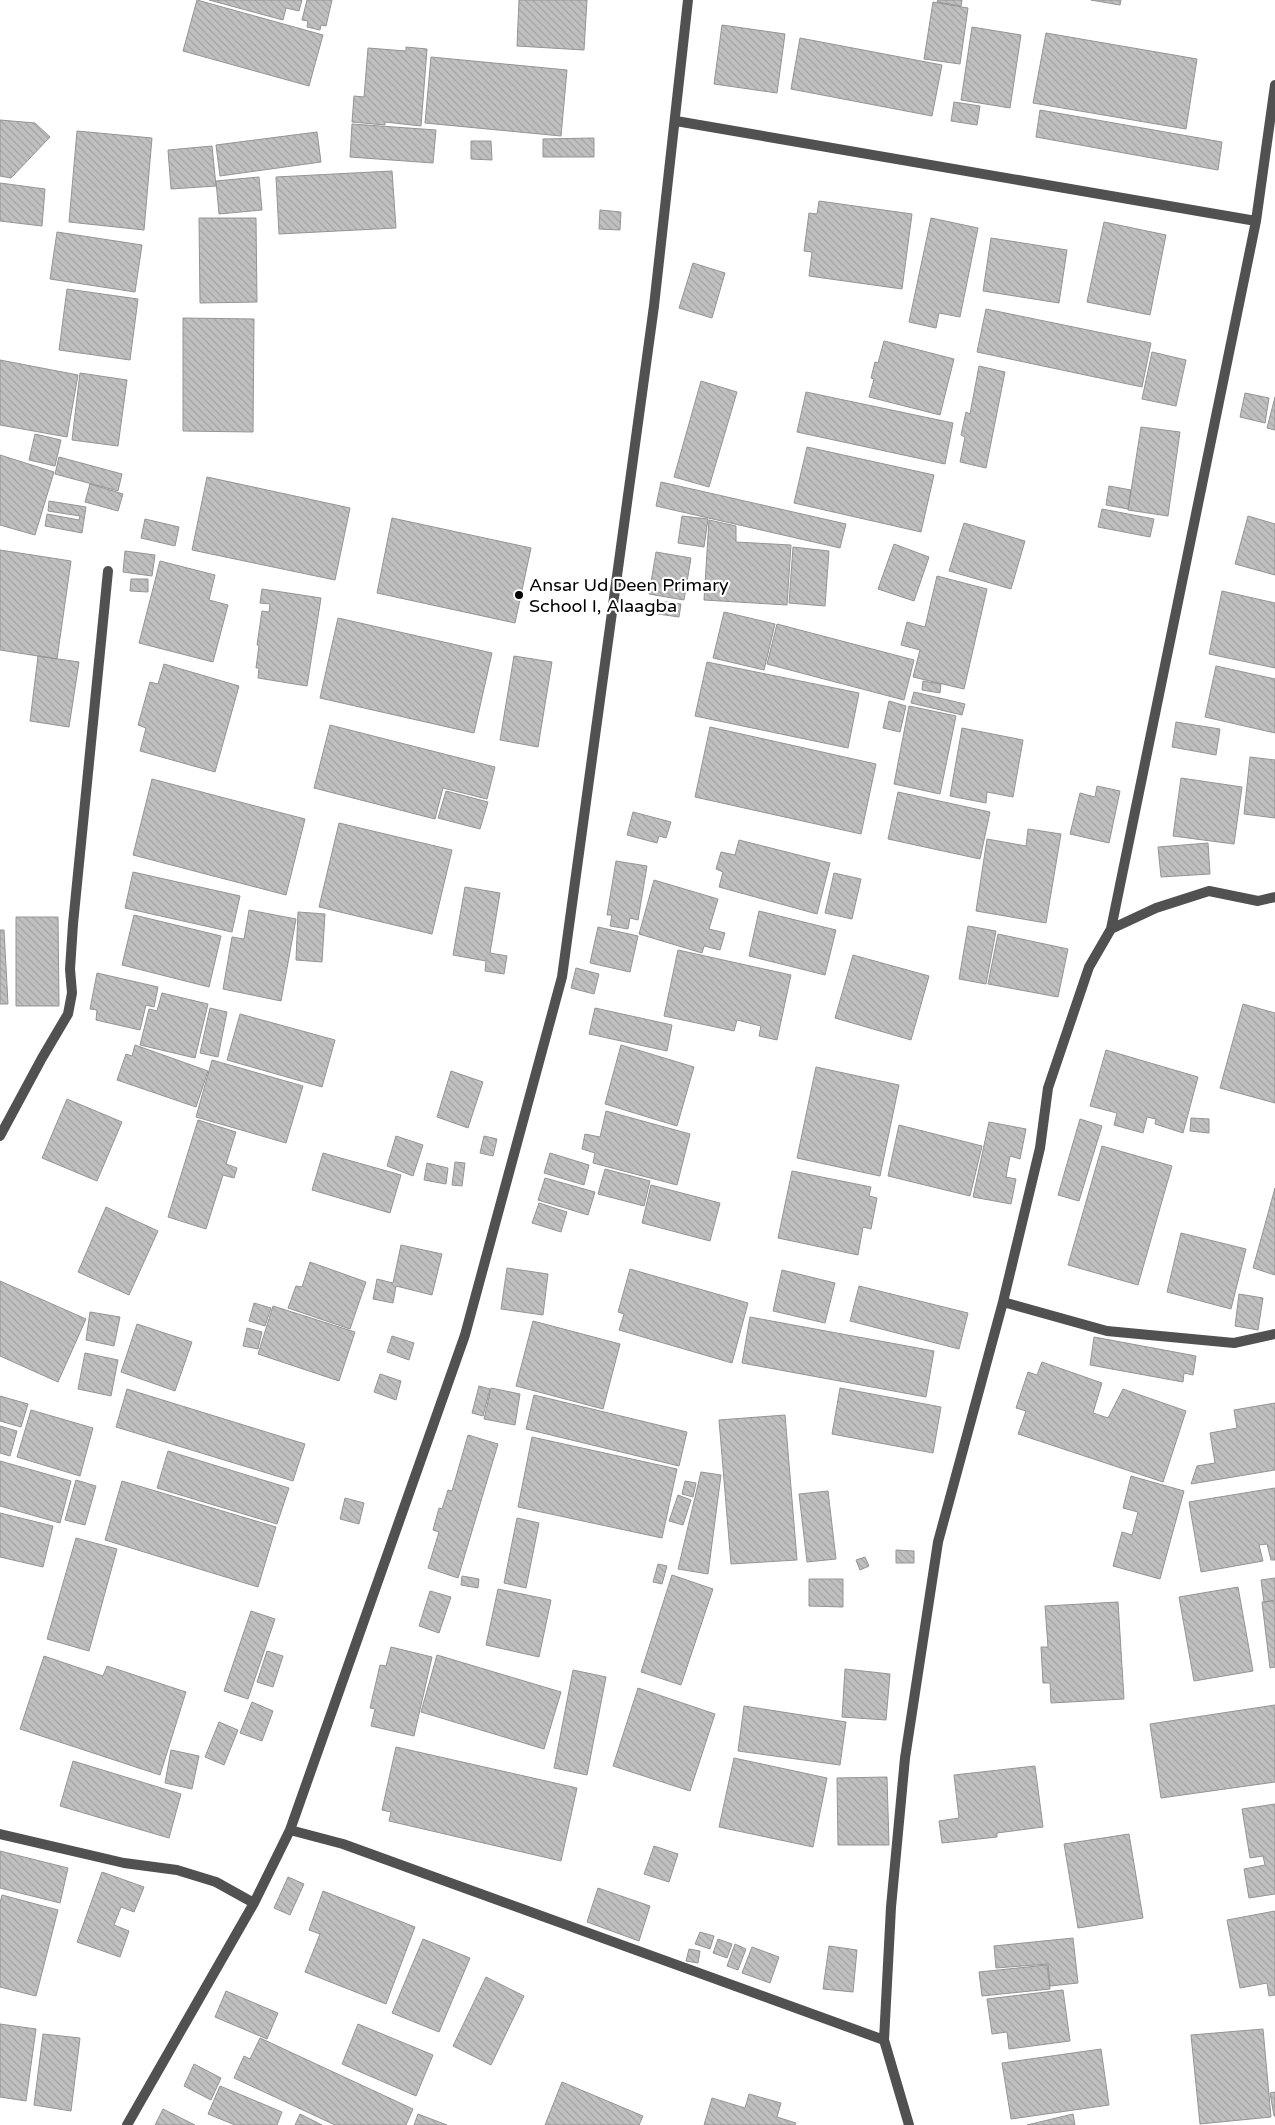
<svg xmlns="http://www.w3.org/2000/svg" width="1275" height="2125" font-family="'Varela Round',sans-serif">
<defs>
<pattern id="building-back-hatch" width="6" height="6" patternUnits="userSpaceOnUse" patternTransform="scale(1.25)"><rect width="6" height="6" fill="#c0c0c0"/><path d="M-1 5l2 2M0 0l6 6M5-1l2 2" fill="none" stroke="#a3a3a3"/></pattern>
</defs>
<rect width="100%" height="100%" fill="#fff"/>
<path fill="url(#building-back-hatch)" stroke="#959595" d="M 197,0 L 323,35 L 309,86 L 183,51 Z
M 209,0 L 302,0 L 299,11 L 286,8 L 283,20 Z
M 307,0 L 332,0 L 326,26 L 321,25 L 320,30 L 307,27 L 308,21 L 302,20 Z
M 519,0 L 587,0 L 584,50 L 517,46 Z
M 938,0 L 962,0 L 961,6 L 937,2 Z
M 1091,0 L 1121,0 L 1120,5 Z
M 933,2 L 968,8 L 960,64 L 924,59 Z
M 722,25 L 785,34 L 777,93 L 714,84 Z
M 972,27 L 1021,35 L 1010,108 L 961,100 Z
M 1046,33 L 1197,59 L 1186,129 L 1033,103 Z
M 800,38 L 942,65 L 932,116 L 791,89 Z
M 406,47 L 427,49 L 421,126 L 385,122 L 385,125 L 352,122 L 354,96 L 364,97 L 368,48 L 406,51 Z
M 431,57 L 567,70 L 561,136 L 425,123 Z
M 954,102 L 980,106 L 977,125 L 951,121 Z
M 1040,110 L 1222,142 L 1218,170 L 1036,137 Z
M 0,120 L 35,123 L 50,137 L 11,178 L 0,176 Z
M 352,124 L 436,130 L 433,163 L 350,157 Z
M 77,131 L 152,138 L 144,230 L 69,222 Z
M 317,132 L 321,162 L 220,176 L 216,145 Z
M 594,138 L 594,157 L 543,157 L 543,139 Z
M 471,141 L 491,141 L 492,160 L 471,159 Z
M 212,146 L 216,186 L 171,189 L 168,150 Z
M 392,171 L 396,228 L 279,234 L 276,177 Z
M 259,177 L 262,210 L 219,214 L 216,181 Z
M 0,183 L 45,189 L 42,226 L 0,221 Z
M 819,201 L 912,214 L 902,289 L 809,276 L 812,252 L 804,251 L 809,213 L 817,214 Z
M 600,210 L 621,212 L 620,230 L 599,229 Z
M 199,218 L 256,218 L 257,302 L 200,303 Z
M 931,218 L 978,228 L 960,317 L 939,313 L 936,328 L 909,322 Z
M 1104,222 L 1166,235 L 1150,315 L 1087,302 Z
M 57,232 L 142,245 L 135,292 L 50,279 Z
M 991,238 L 1067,250 L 1059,303 L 983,291 Z
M 693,263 L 725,273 L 712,318 L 679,308 Z
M 67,289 L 138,299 L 130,360 L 59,350 Z
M 986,309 L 1151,343 L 1142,387 L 977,352 Z
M 183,318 L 254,319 L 253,432 L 183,431 Z
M 884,341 L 954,359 L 940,415 L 869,397 L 874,379 L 871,378 L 875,362 L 878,363 Z
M 1152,352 L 1186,360 L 1176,406 L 1142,399 Z
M 0,360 L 78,375 L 67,437 L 0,425 Z
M 979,366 L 1005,372 L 986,468 L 960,462 L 965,437 L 961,435 L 966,412 L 970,414 Z
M 80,373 L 127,380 L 118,446 L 72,440 Z
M 701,381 L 737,392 L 709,487 L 674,477 Z
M 806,392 L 953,423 L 945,464 L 797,432 Z
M 1245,393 L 1269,398 L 1265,423 L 1240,417 Z
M 1275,397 L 1275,430 L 1267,428 Z
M 1141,427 L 1180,432 L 1168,516 L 1128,510 Z
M 35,434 L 61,440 L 55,466 L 29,460 Z
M 807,447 L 934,475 L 921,532 L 794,503 Z
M 0,455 L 54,472 L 35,535 L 0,525 Z
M 59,457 L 122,474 L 118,491 L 55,474 Z
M 207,477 L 350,508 L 335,580 L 192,550 Z
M 661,482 L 846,524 L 840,548 L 656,506 Z
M 90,484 L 123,494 L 118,511 L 85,502 Z
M 1109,486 L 1131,490 L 1128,509 L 1106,505 Z
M 49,501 L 86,507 L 82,533 L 45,526 L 47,514 L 79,520 L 80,516 L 48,511 Z
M 1102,509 L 1154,519 L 1150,537 L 1098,527 Z
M 682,516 L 708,519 L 704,547 L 678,543 Z
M 1248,516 L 1275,524 L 1275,575 L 1235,564 Z
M 392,518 L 531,548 L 515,623 L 377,593 Z
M 145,519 L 179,527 L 175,546 L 141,538 Z
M 709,520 L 736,526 L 736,542 L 791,545 L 787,605 L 704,600 Z
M 964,523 L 1025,541 L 1011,589 L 949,571 Z
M 894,544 L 929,557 L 914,601 L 878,589 Z
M 793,547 L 829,551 L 825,606 L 789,603 Z
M 0,550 L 71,561 L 57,659 L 0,650 Z
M 125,551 L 155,555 L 152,576 L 123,572 Z
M 656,552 L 691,558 L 684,600 L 649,594 Z
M 160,561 L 215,575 L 209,600 L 228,605 L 213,662 L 139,643 Z
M 937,576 L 987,589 L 964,689 L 913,677 L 920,650 L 901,645 L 907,622 L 925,627 Z
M 131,579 L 148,579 L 148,592 L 130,591 Z
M 262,589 L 321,598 L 307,686 L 258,678 L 259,668 L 256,668 L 259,645 L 257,645 L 262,611 L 269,612 L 270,604 L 260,603 Z
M 1222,591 L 1275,603 L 1275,668 L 1209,654 Z
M 658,601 L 681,604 L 679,617 L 658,614 Z
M 724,612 L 775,624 L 764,670 L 713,658 Z
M 338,618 L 492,653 L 474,733 L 320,698 Z
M 777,624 L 914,660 L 904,700 L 767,664 Z
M 38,656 L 79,662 L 69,727 L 30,721 Z
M 514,656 L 552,662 L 538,747 L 500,740 Z
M 707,662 L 859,693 L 848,748 L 695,716 Z
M 164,664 L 239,686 L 215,772 L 140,751 L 146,728 L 138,725 L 150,682 L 158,684 Z
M 1216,666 L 1275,679 L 1275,733 L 1205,717 Z
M 923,681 L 941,684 L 940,693 L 922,690 Z
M 914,692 L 965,704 L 962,715 L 911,703 Z
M 889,701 L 906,706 L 900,732 L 883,728 Z
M 909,706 L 956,716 L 940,794 L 894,784 Z
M 1176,722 L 1220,729 L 1216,755 L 1172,747 Z
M 330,725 L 495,767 L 487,799 L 443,788 L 435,819 L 314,788 Z
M 710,727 L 876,764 L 861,834 L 695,797 Z
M 962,728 L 1023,740 L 1013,797 L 987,792 L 986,803 L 950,796 Z
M 1250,757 L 1275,760 L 1275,818 L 1244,814 Z
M 1181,778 L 1242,787 L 1234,844 L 1173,836 Z
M 152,779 L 305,819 L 286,895 L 133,855 Z
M 1097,786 L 1120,791 L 1109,843 L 1070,834 L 1080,793 L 1095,797 Z
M 446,791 L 488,802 L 480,829 L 438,818 Z
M 898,792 L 990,812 L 980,859 L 888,839 Z
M 633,812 L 671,822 L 666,838 L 659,836 L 657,843 L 627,835 Z
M 339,823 L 452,850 L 432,934 L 319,907 Z
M 1028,829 L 1061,834 L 1046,923 L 976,911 L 987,839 L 1026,846 Z
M 739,840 L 830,863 L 817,914 L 719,887 L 723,872 L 716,869 L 721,852 L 735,855 Z
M 1208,843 L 1210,874 L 1161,877 L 1158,847 Z
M 616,861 L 647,866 L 638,920 L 630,918 L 628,929 L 610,926 L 612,915 L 607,915 Z
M 133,872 L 240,896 L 232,932 L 125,908 Z
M 834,873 L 861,879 L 852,919 L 825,913 Z
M 654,880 L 718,899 L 709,929 L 725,933 L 720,950 L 704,946 L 702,953 L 639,934 Z
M 465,887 L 500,893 L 490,953 L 507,956 L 504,974 L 485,971 L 486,961 L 453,955 Z
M 249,910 L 296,919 L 281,1001 L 223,989 L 232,937 L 244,939 Z
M 759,911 L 836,930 L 825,975 L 749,956 Z
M 298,912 L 325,914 L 322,962 L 296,960 Z
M 134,915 L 221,936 L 209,987 L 122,965 Z
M 16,917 L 58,917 L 59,1006 L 16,1006 Z
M 968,926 L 996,931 L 986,984 L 959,979 Z
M 598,927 L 638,936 L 630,972 L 590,963 Z
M 0,930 L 4,930 L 8,1004 L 0,1004 Z
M 998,934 L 1068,949 L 1058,997 L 988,984 Z
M 678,950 L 791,975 L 777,1040 L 759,1036 L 761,1026 L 737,1020 L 734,1031 L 664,1016 Z
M 853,955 L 929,976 L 911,1040 L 835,1018 Z
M 576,968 L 599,974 L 594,994 L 571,988 Z
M 97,973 L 158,987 L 154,1007 L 146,1005 L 140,1030 L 96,1020 L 97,1010 L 90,1009 Z
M 162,993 L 208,1004 L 195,1058 L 140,1045 L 149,1009 L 157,1011 Z
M 1243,1004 L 1275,1013 L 1275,1103 L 1220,1088 Z
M 210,1008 L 227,1012 L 218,1057 L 200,1053 Z
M 595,1008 L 672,1025 L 667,1051 L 589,1034 Z
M 240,1014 L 335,1040 L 322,1087 L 227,1060 Z
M 135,1045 L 208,1071 L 196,1107 L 117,1080 L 126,1054 L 132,1056 Z
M 621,1045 L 694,1067 L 677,1126 L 605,1104 Z
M 1106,1050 L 1198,1077 L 1183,1133 L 1155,1124 L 1156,1119 L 1147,1117 L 1143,1133 L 1114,1125 L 1117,1113 L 1090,1106 Z
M 212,1060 L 303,1086 L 286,1143 L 196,1117 Z
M 816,1067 L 899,1085 L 880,1176 L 797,1158 Z
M 451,1071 L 483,1082 L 468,1128 L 437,1117 Z
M 67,1099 L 122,1122 L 97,1181 L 42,1158 Z
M 606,1111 L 690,1134 L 677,1185 L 593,1163 L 595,1153 L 582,1149 L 585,1134 L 600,1137 Z
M 1191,1118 L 1209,1119 L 1209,1133 L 1190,1131 Z
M 1080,1119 L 1102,1126 L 1079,1201 L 1058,1195 Z
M 198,1120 L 236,1132 L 226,1164 L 237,1168 L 234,1178 L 223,1175 L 206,1229 L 168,1217 Z
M 989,1122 L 1026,1129 L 1020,1159 L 1010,1156 L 1006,1177 L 1016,1179 L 1011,1204 L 973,1197 Z
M 899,1125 L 982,1146 L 970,1196 L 888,1176 Z
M 396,1136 L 423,1145 L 413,1176 L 387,1166 Z
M 484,1136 L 497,1139 L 493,1156 L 480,1153 Z
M 1102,1146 L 1172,1166 L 1138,1285 L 1068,1265 Z
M 323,1153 L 401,1175 L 390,1213 L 312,1190 Z
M 550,1153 L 589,1165 L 584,1185 L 544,1173 Z
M 455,1162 L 465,1163 L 462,1186 L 452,1185 Z
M 427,1163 L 448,1168 L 446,1184 L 424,1180 Z
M 605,1169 L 650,1181 L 644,1206 L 598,1194 Z
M 792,1171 L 871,1187 L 869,1196 L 877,1198 L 871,1229 L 863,1227 L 858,1255 L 778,1238 Z
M 545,1178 L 595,1192 L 588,1215 L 538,1200 Z
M 651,1185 L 720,1203 L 710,1241 L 642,1223 Z
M 1275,1188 L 1275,1275 L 1253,1268 Z
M 539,1203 L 567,1212 L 561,1232 L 532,1223 Z
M 106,1207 L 158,1231 L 129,1295 L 78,1272 Z
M 1181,1233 L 1246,1249 L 1231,1309 L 1167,1292 Z
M 401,1245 L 442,1254 L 432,1295 L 396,1286 L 393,1303 L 373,1299 L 377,1279 L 393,1283 Z
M 310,1262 L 366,1282 L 350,1329 L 288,1308 L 296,1286 L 302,1287 Z
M 507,1268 L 548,1274 L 543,1315 L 501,1309 Z
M 630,1269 L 748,1303 L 732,1363 L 619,1330 L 624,1314 L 618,1312 Z
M 782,1270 L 835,1283 L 825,1323 L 773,1311 Z
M 0,1281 L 86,1319 L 58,1382 L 0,1356 Z
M 859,1286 L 968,1313 L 959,1349 L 850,1321 Z
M 1239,1294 L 1263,1298 L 1258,1330 L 1235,1326 Z
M 254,1303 L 271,1308 L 265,1326 L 249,1321 Z
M 273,1306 L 355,1332 L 339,1381 L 258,1354 Z
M 90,1312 L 120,1317 L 114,1346 L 86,1340 Z
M 750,1317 L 934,1351 L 926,1397 L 742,1363 Z
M 533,1321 L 620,1344 L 603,1409 L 516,1386 Z
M 137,1324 L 192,1342 L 175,1391 L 121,1372 Z
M 247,1328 L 262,1332 L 258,1349 L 243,1346 Z
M 392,1336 L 414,1343 L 409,1360 L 387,1352 Z
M 1094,1337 L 1196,1356 L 1193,1375 L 1184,1373 L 1183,1382 L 1090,1365 Z
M 85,1353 L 118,1360 L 111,1396 L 78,1389 Z
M 1042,1362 L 1102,1383 L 1093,1413 L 1108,1418 L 1123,1389 L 1186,1411 L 1163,1482 L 1018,1434 L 1026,1411 L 1016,1408 L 1028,1372 L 1037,1375 Z
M 380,1374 L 401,1381 L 396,1400 L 374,1392 Z
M 479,1386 L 490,1389 L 483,1416 L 472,1413 Z
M 491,1388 L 520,1394 L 515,1425 L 484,1419 Z
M 840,1388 L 941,1407 L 933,1453 L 832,1434 Z
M 127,1389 L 305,1444 L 293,1481 L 116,1427 Z
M 534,1395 L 687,1432 L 679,1466 L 526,1429 Z
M 0,1396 L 28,1404 L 21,1427 L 0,1421 Z
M 1275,1403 L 1275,1470 L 1191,1484 L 1197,1466 L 1215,1463 L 1210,1433 L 1237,1428 L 1234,1410 Z
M 31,1410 L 93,1428 L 80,1476 L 17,1457 Z
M 785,1415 L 797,1560 L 731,1564 L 719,1420 Z
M 0,1426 L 17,1431 L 10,1456 L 0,1453 Z
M 468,1435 L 498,1444 L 458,1578 L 428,1568 L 439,1532 L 433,1530 L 439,1508 L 442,1509 L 448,1490 L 452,1491 Z
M 532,1437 L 677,1469 L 662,1538 L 518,1507 Z
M 168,1451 L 289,1488 L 277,1524 L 157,1488 Z
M 0,1461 L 71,1481 L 60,1523 L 0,1506 Z
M 701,1472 L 721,1475 L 708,1574 L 678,1569 Z
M 1131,1476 L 1184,1491 L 1160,1579 L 1113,1566 L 1122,1532 L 1132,1535 L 1138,1512 L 1123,1508 Z
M 76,1480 L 96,1486 L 85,1525 L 65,1520 Z
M 122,1481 L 276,1527 L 258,1587 L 105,1540 Z
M 685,1481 L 696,1483 L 693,1497 L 682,1494 Z
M 1275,1488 L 1275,1560 L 1271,1560 L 1267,1544 L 1259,1545 L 1263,1561 L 1201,1572 L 1189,1502 Z
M 828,1491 L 836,1559 L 807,1562 L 799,1494 Z
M 678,1495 L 691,1500 L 683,1525 L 669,1521 Z
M 345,1498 L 364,1503 L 359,1524 L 340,1519 Z
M 0,1513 L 53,1526 L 43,1567 L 0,1557 Z
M 517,1518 L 539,1523 L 526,1588 L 504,1583 Z
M 76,1538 L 117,1549 L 89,1651 L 47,1639 Z
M 896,1550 L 914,1551 L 914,1563 L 896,1563 Z
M 865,1557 L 869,1566 L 860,1570 L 856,1560 Z
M 658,1564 L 667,1566 L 662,1584 L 653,1582 Z
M 672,1575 L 713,1589 L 681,1685 L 641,1672 Z
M 462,1576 L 479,1579 L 478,1588 L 461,1585 Z
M 1275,1578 L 1275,1600 L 1264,1602 L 1261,1580 Z
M 809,1579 L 843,1579 L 843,1607 L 809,1606 Z
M 1238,1587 L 1253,1671 L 1194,1681 L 1179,1597 Z
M 498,1589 L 551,1600 L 539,1657 L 486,1645 Z
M 430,1591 L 451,1597 L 439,1633 L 419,1626 Z
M 1275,1601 L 1275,1667 L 1270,1668 L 1262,1602 Z
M 1118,1602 L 1124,1699 L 1051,1703 L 1050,1683 L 1043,1683 L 1041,1647 L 1048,1647 L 1045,1606 Z
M 251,1611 L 275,1619 L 248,1699 L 224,1691 Z
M 391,1647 L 432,1657 L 414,1736 L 371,1726 L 375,1709 L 370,1708 L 380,1665 L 386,1666 Z
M 267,1651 L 283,1656 L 273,1687 L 257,1682 Z
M 437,1655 L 561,1692 L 544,1749 L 421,1712 Z
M 44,1656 L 103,1676 L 107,1666 L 186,1692 L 160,1775 L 20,1729 Z
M 845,1669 L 890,1674 L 886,1720 L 842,1717 Z
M 573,1670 L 606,1677 L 587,1775 L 554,1768 Z
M 638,1688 L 715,1714 L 690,1791 L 613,1766 Z
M 252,1702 L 273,1711 L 262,1741 L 240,1733 Z
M 1275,1705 L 1275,1782 L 1161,1798 L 1150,1724 Z
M 744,1706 L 846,1722 L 840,1765 L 738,1751 Z
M 219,1722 L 238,1730 L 224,1765 L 205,1757 Z
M 396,1747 L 577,1788 L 561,1861 L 389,1821 L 391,1812 L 382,1810 Z
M 171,1750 L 199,1756 L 192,1789 L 165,1783 Z
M 734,1758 L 827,1778 L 813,1847 L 719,1827 Z
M 73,1761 L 181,1794 L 169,1838 L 60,1806 Z
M 1035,1766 L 1043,1827 L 997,1833 L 997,1837 L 942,1843 L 939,1821 L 959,1818 L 954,1775 Z
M 887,1777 L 889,1845 L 838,1845 L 837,1778 Z
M 1275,1804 L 1275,1894 L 1249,1898 L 1244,1869 L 1265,1865 L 1263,1856 L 1250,1858 L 1242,1809 Z
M 1129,1834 L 1143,1918 L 1078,1928 L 1064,1844 Z
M 654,1846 L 678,1854 L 669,1882 L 644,1874 Z
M 0,1851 L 68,1868 L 60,1903 L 0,1888 Z
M 102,1872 L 144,1887 L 134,1912 L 121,1907 L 114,1925 L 129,1931 L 120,1957 L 77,1942 Z
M 288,1877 L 304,1884 L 290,1915 L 274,1908 Z
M 598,1888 L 650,1906 L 639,1941 L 587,1922 Z
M 323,1891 L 415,1927 L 386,2004 L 305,1972 L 320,1934 L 309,1930 Z
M 2,1895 L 58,1910 L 36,1996 L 0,1987 L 0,1903 Z
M 1275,1911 L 1275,1995 L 1269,1996 L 1267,1983 L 1240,1988 L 1227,1920 Z
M 700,1932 L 714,1936 L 710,1949 L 695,1944 Z
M 1073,1938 L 1078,1983 L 1050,1986 L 1048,1964 L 996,1968 L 994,1946 Z
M 423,1939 L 470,1958 L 439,2032 L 392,2013 Z
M 718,1939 L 732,1944 L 727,1958 L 713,1953 Z
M 735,1944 L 746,1949 L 738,1970 L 727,1966 Z
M 829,1946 L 857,1950 L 853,1992 L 823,1989 Z
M 752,1947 L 779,1957 L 770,1983 L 742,1973 Z
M 689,1949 L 700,1951 L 698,1963 L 686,1961 Z
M 1047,1965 L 1050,1989 L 982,1996 L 979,1972 Z
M 486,1977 L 524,1996 L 491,2065 L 453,2046 Z
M 1063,1990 L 1070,2041 L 1009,2049 L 1007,2032 L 992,2034 L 987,1999 Z
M 226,1991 L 278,2013 L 267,2039 L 215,2017 Z
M 0,2024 L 36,2029 L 26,2101 L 0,2097 Z
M 358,2024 L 433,2055 L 416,2096 L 342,2064 Z
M 1263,2029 L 1271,2117 L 1200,2124 L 1191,2035 Z
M 43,2034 L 80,2038 L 71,2111 L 34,2105 Z
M 260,2038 L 413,2109 L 406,2125 L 335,2125 L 234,2078 L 244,2056 L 250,2059 Z
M 1101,2049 L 1109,2105 L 1011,2119 L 1002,2063 Z
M 194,2064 L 221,2078 L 211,2100 L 184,2086 Z
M 562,2082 L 643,2116 L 639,2125 L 545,2125 Z
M 220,2086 L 282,2112 L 277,2125 L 235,2125 L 208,2114 Z
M 1275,2092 L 1275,2116 L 1274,2116 L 1270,2093 Z
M 749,2094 L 781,2103 L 777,2117 L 796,2123 L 795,2125 L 704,2125 L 712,2098 L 745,2108 Z
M 163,2109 L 195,2125 L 155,2125 Z
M 300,2114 L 322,2125 L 295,2125 Z
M 418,2114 L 447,2125 L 414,2125 Z
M 1073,2114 L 1075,2125 L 1027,2125 Z"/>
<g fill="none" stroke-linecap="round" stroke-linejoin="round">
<path stroke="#515151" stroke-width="10" d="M 676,121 L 1256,221
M 1111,929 L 1256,221 L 1275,85
M 0,1136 L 42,1058 L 68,1014 L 72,993 L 70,969 L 73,924 L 108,571
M 1003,1302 L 1107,1331 L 1234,1343 L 1275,1334
M 290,1830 L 343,1844 L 884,2040
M 0,1834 L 124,1863 L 177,1870 L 216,1882 L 254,1903
M 127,2125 L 254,1903 L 290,1830 L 465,1335 L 562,977 L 654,306 L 688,0
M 909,2125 L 884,2040 L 891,1907 L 905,1758 L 938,1542 L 1003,1302 L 1040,1148 L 1048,1088 L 1089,967 L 1111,929 L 1156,908 L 1209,891 L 1258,901 L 1275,897"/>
</g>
<circle fill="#000" stroke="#fff" stroke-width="2" cx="519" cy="595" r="5"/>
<g text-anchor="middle" stroke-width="4.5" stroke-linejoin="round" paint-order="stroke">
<g font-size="18" fill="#000" stroke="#fff" text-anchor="start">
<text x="529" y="591">Ansar Ud Deen Primary<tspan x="529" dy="21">School I, Alaagba</tspan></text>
</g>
</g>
</svg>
